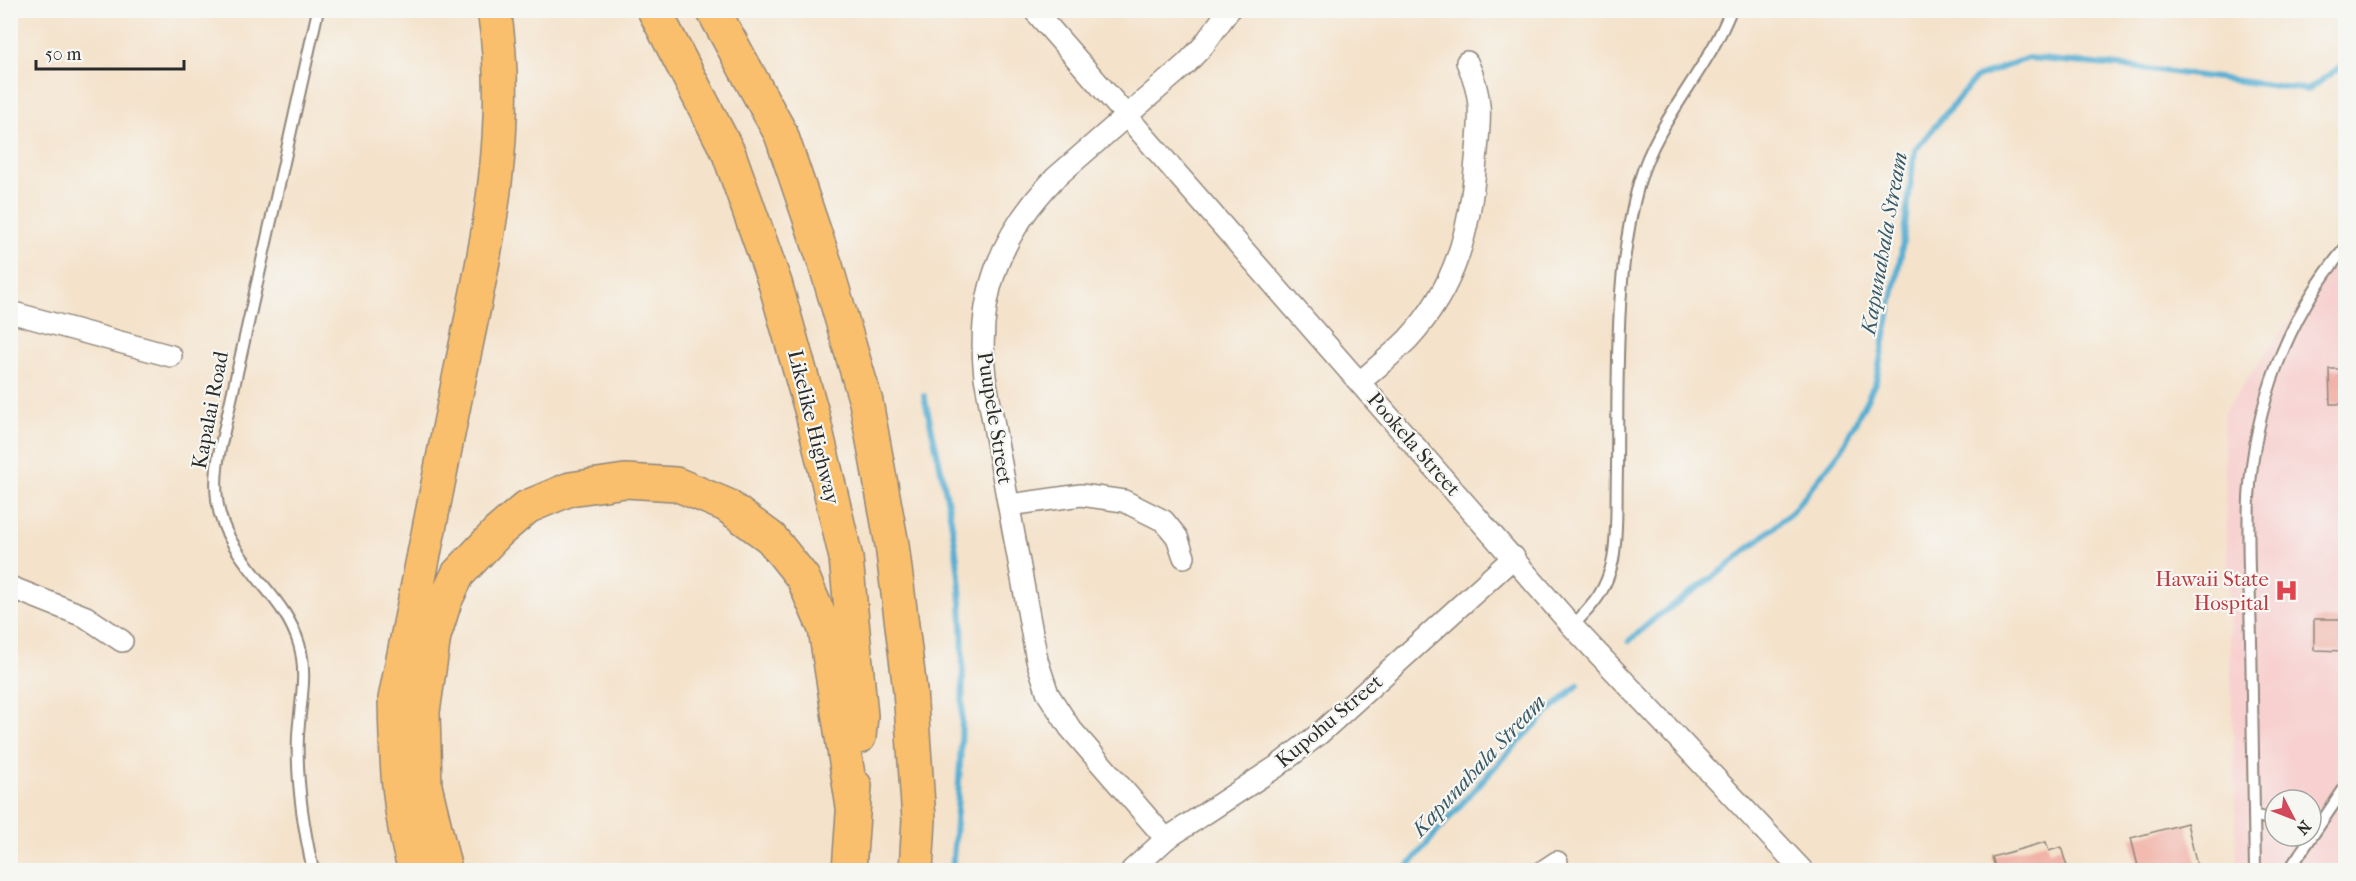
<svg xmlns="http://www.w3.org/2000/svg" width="2356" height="881" font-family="'IM FELL French Canon',serif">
<rect width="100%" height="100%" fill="#f6f6f2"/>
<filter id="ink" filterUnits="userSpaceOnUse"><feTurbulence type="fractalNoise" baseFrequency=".0167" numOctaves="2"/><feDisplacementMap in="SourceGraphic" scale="12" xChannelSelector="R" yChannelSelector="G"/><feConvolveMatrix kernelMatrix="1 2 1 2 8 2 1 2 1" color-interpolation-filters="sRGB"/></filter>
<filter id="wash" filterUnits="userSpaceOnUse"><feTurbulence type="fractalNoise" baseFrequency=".008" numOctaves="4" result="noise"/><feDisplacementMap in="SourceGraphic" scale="24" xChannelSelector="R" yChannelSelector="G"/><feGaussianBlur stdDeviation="1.35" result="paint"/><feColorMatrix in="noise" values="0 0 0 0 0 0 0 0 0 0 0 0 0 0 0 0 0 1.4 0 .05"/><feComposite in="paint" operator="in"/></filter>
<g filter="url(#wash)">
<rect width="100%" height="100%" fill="#f4e2ca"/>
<path fill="#f7d0cf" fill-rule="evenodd" d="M 2345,241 L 2345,870 L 2237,870 L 2223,414 ZM 2275,800 L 2311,800 L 2311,836 L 2275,836 Z"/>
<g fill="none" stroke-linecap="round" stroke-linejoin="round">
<path stroke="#54aed2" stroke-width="6" d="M 924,396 C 940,464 957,532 961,602 C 966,692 960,781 952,870
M 1629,641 L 1655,618 L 1724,569 L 1792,512 L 1842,449 L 1876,381 L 1901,255 L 1915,150 L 1977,77 L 2028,58 L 2141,68 L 2308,90 L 2346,63
M 1405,870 C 1459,805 1515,741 1578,685"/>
</g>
<g id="blocks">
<path fill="#f1aca0" d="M 2329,369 L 2346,369 L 2346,404 L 2330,404 Z
M 2314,619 L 2346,619 L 2346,651 L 2314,650 Z
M 2187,823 L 2198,870 L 2139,870 L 2131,838 Z
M 2046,842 L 2049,851 L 2061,847 L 2068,870 L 1996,870 L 1992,857 Z"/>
</g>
</g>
<g filter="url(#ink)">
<use href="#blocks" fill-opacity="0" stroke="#90867a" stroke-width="1.5"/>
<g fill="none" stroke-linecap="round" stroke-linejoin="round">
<defs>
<path id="lane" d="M 1572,626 C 1595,604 1606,590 1613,560 C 1618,530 1616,499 1617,469 C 1618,377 1614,272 1639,183 C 1657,119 1707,72 1731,10
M 2254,815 L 2275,821
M 313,870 C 303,826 296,780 298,735 C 300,704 308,674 299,644 C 292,621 279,604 264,586 C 226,539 207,512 220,449 L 318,10
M 2255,870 C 2254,793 2252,716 2251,639 C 2250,592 2247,544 2249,498 C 2254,407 2287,317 2346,247
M 2289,870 L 2346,786"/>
<path id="street" d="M 1034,10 L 1572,626 L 1802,870
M 10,312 L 171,356
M 1360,382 C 1376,368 1393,354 1408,339 C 1457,286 1470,229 1476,160 C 1480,121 1484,99 1467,62
M 1009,505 L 1081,495 L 1124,501 L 1164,521 L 1177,537 L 1184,557
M 10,587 L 86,617 L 122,641
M 1166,839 L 1070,728 L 1048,694 L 1037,660 L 985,377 C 976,297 999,236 1055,178 L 1186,64 L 1203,46 L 1229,10
M 1132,870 L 1166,839 L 1276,767 L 1319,734 L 1514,557
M 1545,870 L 1557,862"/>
<path id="highway" d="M 654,10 L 729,154 L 775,283 L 812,413 L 846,558 L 861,716 L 859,737
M 713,10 L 781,134 L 826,266 L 866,402 L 892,545 L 910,690 L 919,820 L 916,870
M 415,870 C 398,814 396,758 395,699 C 416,592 438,486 459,379 C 484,258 514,134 494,10
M 445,870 L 425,786 L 423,712 L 434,636 L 445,601 L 458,574 L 498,532 L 527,507 L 570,489 L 625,481 L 676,484 L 726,505 L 771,538 L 803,578 L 825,629 L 853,807
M 849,870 L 855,786"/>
</defs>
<use href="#lane" stroke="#90867a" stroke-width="14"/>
<use href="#street" stroke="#90867a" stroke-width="24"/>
<use href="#highway" stroke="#90867a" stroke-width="36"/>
<use href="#lane" stroke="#fff" stroke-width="10"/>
<use href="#street" stroke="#fff" stroke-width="21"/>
<use href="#highway" stroke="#f9bf6c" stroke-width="33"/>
</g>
</g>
<defs>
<symbol id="hospital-bare" viewBox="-9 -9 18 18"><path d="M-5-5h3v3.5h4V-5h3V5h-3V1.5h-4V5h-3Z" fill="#e0444e" stroke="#f6f6f2" stroke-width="2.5" paint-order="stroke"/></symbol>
</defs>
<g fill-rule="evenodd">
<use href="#hospital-bare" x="2270" y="574" width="33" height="33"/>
</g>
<g text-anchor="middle" stroke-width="4.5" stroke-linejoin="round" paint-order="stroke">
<g font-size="21" fill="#2b2b2b" stroke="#f6f6f2">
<text transform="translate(210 410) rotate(-79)" y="7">Kapalai Road</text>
<text transform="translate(995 418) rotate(81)" y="7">Puupele Street</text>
<text transform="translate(814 427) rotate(76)" y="7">Likelike Highway</text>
<text transform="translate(1414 444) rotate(49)" y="7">Pookela Street</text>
<text transform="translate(1329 721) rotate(-40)" y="7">Kupohu Street</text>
</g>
<g font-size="21" fill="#be3a42" stroke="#f6f6f2" text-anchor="end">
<text x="2269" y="586">Hawaii State<tspan x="2269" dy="24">Hospital</tspan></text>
</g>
<g font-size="22" font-style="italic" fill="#395965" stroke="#f6f6f2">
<text transform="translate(1883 243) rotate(-80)" y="8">Kapunahala Stream</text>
<text transform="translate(1478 765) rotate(-47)" y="8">Kapunahala Stream</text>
</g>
</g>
<rect width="2356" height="881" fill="none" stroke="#f6f6f2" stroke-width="36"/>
<g transform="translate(2293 818) rotate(132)"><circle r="28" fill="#f6f6f2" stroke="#a5a5a2" stroke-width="1.5"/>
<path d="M0-4.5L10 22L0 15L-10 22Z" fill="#d1495b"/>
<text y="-9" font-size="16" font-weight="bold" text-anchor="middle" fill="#2b2b2b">N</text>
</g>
<path d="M36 60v9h148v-9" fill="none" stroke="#2b2b2b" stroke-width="3"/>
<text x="45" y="60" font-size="18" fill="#2b2b2b" stroke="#f6f6f2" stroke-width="4.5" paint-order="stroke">50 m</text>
</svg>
